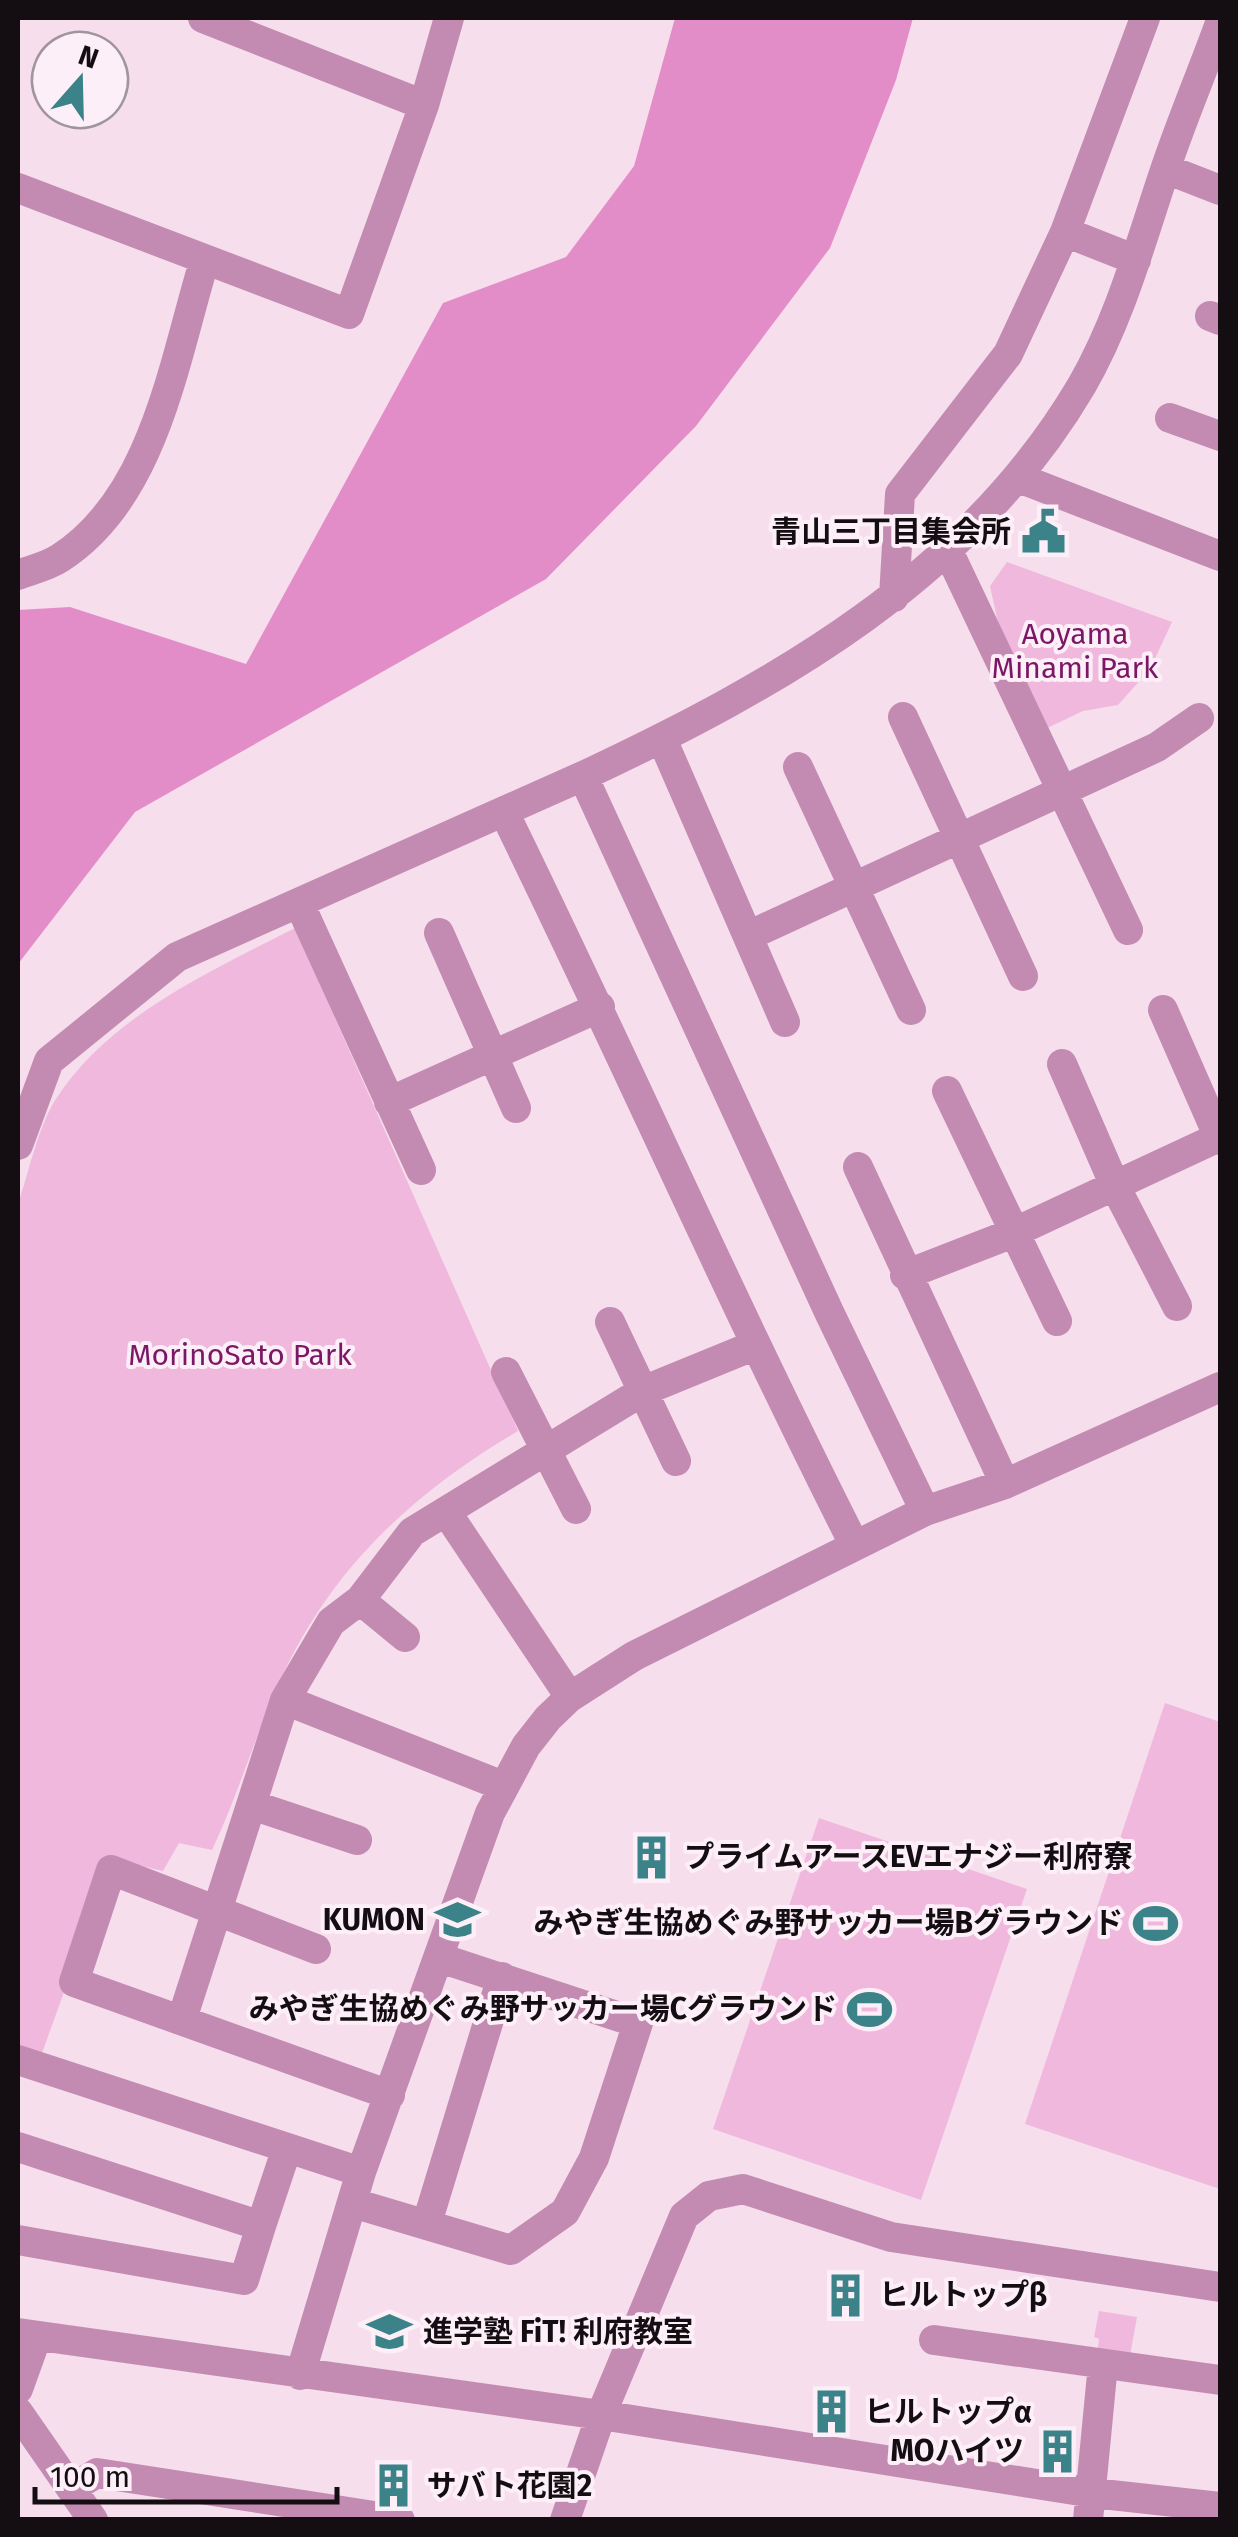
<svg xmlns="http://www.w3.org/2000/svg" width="1238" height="2537" font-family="'Fira Sans','Noto Sans JP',sans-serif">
<rect width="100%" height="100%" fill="#f6deed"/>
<path fill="#f0b8dd" d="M 1007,562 L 1172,622 L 1150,669 L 1118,705 L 1083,711 L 1045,729 L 999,627 L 990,586 Z
M 295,928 L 518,1431 C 414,1492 330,1569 280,1681 C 255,1736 238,1795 212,1850 L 179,1843 L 163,1871 L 112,1859 L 42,2053 L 18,2045 L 18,1204 C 29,1172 37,1131 54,1102 C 107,1017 209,972 295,928 Z
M 1165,1703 L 1220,1722 L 1220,2189 L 1025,2124 Z
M 819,1818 L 1027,1889 L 921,2200 L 713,2129 Z
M 1099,2311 L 1137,2317 L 1129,2361 L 1097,2357 L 1099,2339 L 1094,2337 Z"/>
<path fill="#e38dc8" d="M 675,18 L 913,18 L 896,80 L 830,248 L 696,426 L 546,579 L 135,812 L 18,964 L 18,610 L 70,607 L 246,664 L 443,303 L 566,257 L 634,166 Z"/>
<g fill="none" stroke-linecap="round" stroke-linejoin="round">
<path stroke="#c38bb1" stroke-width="30" d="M 203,18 L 424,105
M 1166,169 L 1220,190
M 18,188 L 349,314 L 424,105 L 449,18
M 1065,232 L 1136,260
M 1210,316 L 1220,320
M 1170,418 L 1220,436
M 1019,478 L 1220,556
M 949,553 L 1128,930
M 18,575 C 31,570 48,566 60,558 C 155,497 174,359 205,259
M 894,597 L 900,494 L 1008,354 L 1065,232 L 1145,18
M 903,717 L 1023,976
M 662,739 L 785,1022
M 798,767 L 911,1010
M 504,812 C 624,1056 732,1304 855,1546
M 300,905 L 421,1170
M 439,933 L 516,1108
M 748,936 L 1157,747 L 1199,718
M 1163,1010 L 1220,1140
M 1062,1064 L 1115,1186 L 1177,1306
M 947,1091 L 1057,1321
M 389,1102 L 600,1007
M 18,1145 L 49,1061 L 177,957 L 583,776
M 858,1167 L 1005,1484
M 905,1275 L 1013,1233 L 1219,1137
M 610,1322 L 676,1461
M 506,1372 L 576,1509
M 925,1511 L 829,1312 L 583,776 C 779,684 969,577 1082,385 C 1120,319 1140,244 1164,173 C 1181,122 1202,73 1220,23
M 447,1513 L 570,1697
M 360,1600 L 405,1637
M 285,1700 L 503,1786
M 252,1805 L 357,1840
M 316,1949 L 111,1870 L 74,1982 L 390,2095
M 182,2019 L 285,1700 L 331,1622 L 360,1600 L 412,1532 L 643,1391 L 753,1346
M 18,2060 L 361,2172
M 18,2147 L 261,2226 L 244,2280 L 18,2240
M 353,2203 L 511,2250 L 565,2212 L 594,2158 L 638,2023 L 440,1958
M 427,2223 L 502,1977
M 261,2226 L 286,2151
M 18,2333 L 601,2415 L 1093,2493 L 1220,2507
M 934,2340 L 1220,2380
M 300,2375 L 361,2172 L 490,1813 L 526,1746 L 548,1718 L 570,1697 L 634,1656 L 925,1511 L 1005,1484 L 1220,1387
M 18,2389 L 37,2336
M 18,2412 L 93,2520
M 72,2488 L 97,2473 L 400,2520
M 565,2520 L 601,2415 L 684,2216 L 709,2196 L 743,2189 L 891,2237 L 1220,2287
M 1088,2520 L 1103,2364"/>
</g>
<defs>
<symbol id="civic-bare" viewBox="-9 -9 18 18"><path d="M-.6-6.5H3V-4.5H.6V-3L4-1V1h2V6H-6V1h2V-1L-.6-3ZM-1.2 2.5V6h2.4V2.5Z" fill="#3b8388" stroke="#fdeff8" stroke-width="2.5" paint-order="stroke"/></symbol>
<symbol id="building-bare" viewBox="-9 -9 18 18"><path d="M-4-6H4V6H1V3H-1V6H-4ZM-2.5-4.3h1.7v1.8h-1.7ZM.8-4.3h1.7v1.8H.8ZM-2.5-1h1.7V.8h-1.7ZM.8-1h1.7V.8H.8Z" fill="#3b8388" stroke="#fdeff8" stroke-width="2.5" paint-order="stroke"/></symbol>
<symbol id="school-bare" viewBox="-9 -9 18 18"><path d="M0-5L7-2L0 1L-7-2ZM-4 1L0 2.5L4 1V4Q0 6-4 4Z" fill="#3b8388" stroke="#fdeff8" stroke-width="2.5" paint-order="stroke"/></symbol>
<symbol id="stadium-bare" viewBox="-9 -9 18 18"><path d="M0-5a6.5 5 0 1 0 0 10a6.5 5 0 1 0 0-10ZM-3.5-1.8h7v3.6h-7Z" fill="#3b8388" stroke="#fdeff8" stroke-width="2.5" paint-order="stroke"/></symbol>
</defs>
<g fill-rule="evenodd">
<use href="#civic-bare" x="1012" y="500" width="63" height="63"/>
<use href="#building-bare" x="620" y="1826" width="63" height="63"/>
<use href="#school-bare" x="426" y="1888" width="63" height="63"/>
<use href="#stadium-bare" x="1124" y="1892" width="63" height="63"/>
<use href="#stadium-bare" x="838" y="1978" width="63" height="63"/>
<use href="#building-bare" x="814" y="2264" width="63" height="63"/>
<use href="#school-bare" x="358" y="2300" width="63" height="63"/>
<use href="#building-bare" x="800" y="2380" width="63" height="63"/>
<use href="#building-bare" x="1026" y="2420" width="63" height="63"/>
<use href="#building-bare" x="362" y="2454" width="63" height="63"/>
</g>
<g text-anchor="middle" stroke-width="8" stroke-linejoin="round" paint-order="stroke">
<g font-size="30" font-weight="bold" fill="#140d12" stroke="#fdeff8" text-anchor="end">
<text x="1011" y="542">青山三丁目集会所</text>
<text x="684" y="1867" text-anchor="start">プライムアースEVエナジー利府寮</text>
<text x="425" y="1930">KUMON</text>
<text x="1123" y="1933">みやぎ生協めぐみ野サッカー場Bグラウンド</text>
<text x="837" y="2019">みやぎ生協めぐみ野サッカー場Cグラウンド</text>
<text x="879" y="2305" text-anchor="start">ヒルトップβ</text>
<text x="423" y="2342" text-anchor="start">進学塾 FiT! 利府教室</text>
<text x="864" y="2422" text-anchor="start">ヒルトップα</text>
<text x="1024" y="2461">MOハイツ</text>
<text x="427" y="2496" text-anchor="start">サバト花園2</text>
</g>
<g font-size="30" fill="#7c1765" stroke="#fdeff8">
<text x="1075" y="644">Aoyama<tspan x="1075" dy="34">Minami Park</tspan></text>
<text x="240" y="1365">MorinoSato Park</text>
</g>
</g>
<rect width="1238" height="2537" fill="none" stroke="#140d12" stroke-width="40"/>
<g transform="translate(80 80) rotate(20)"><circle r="48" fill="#fdeff8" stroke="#a0959c" stroke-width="2.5"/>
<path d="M0-8L18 38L0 25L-18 38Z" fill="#3b8388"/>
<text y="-15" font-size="28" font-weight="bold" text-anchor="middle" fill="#140d12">N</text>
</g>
<path d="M35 2487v15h302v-15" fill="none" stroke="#140d12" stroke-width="5"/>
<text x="50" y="2487" font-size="30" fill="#140d12" stroke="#fdeff8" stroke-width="8" paint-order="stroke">100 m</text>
</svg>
